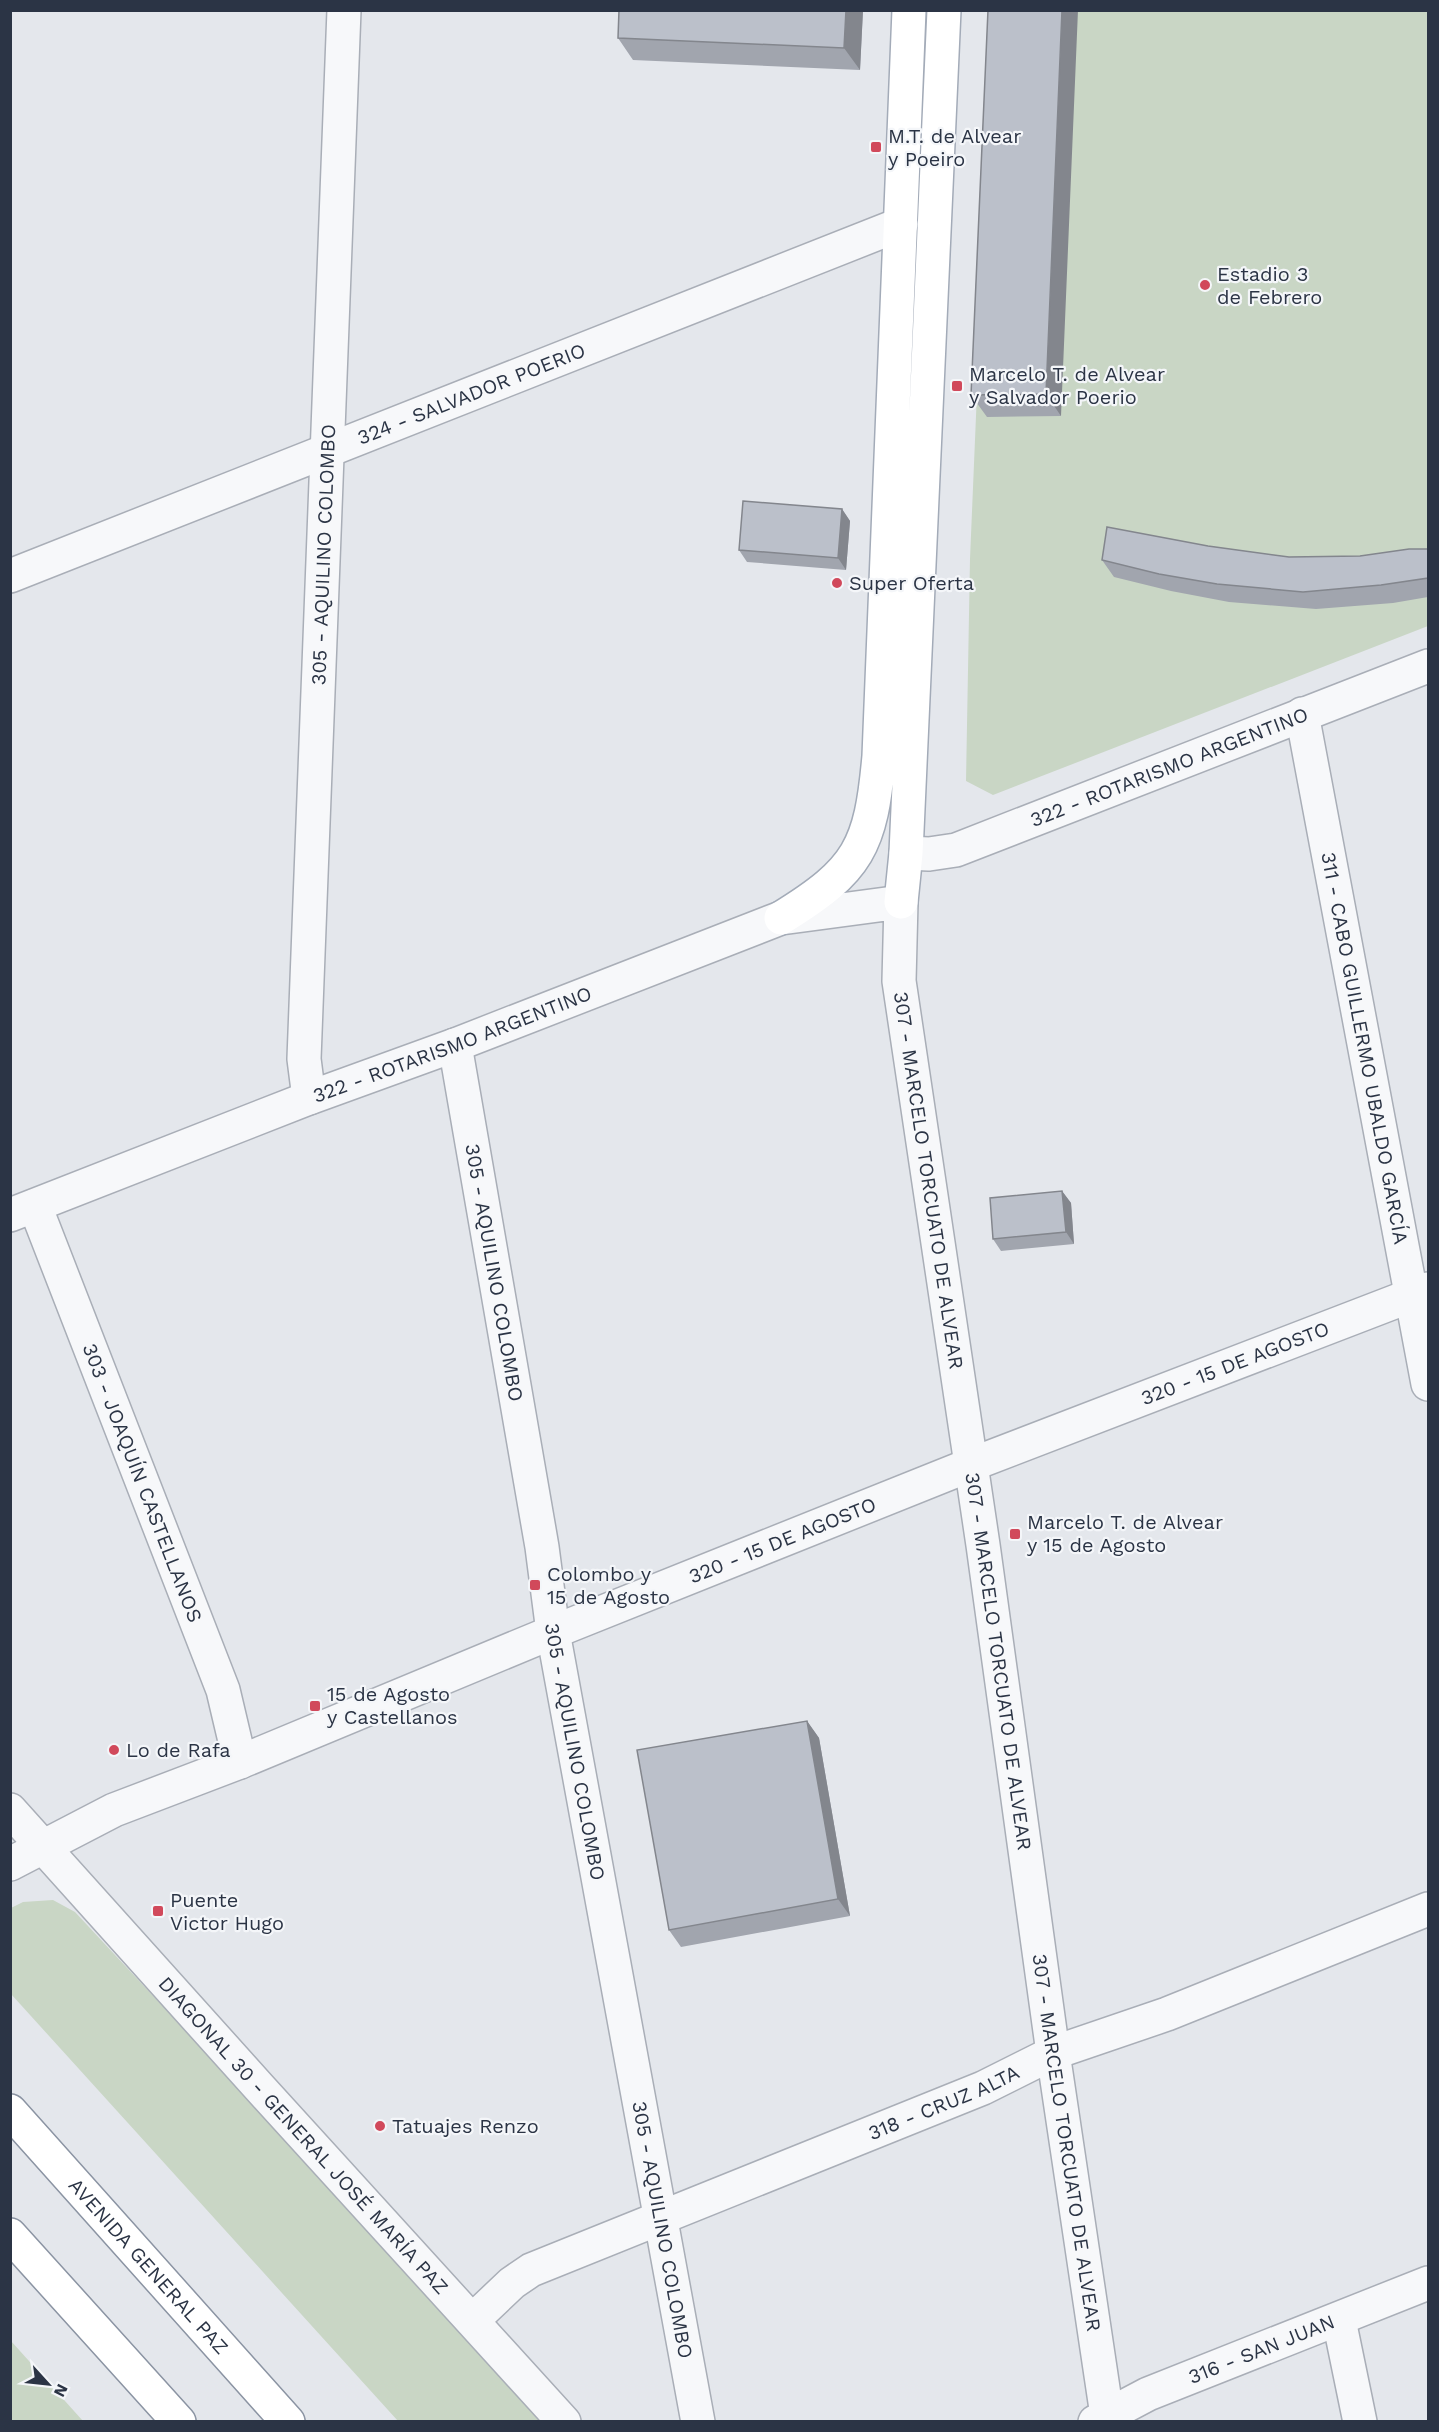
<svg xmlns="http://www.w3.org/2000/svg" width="1439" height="2432" font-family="'Work Sans',sans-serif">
<rect width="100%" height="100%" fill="#e4e7ec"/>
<path fill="#c9d6c5" d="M 993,11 L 1428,11 L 1428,626 L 993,795 L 966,781 L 970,559 Z
M 53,1900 L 75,1912 L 549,2421 L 398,2421 L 11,1994 L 11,1908 L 23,1902 Z
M 11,2341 L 83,2421 L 11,2421 Z"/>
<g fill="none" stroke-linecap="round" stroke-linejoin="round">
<defs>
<g id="minor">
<path id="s1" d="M 10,576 L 901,224"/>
<path id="s2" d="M 1302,714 L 1428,1384"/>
<path id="s3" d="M 906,853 L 929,854 L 956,850 L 1428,666"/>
<path id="s4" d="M 455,1045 L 542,1547 L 553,1632 L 698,2422"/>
<path id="s5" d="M 309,1098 L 304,1059 L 344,10"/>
<path id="s6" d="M 35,1206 L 223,1690 L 240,1762"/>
<path id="s7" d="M 10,1215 L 309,1098 L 455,1045 L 781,918 L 901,902 L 899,981 L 983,1545 L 1053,2053 L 1108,2422"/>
<path id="s8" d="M 10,1810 L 259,2087 L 564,2422"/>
<path id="s9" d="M 10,1864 L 114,1810 L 240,1762 L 553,1632 L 970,1465 L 1428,1289"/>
<path id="s10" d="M 473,2320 L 512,2283 L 531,2270 L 983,2088 L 1053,2053 L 1167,2014 L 1428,1909"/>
<path d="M 1339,2320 L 1360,2422"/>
<path id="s11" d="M 1095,2422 L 1148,2394 L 1428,2283"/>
</g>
<path id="major" d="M 901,902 L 906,853 L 944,10
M 781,918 C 859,870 871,847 879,756 L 909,10"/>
<g id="highway">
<path id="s12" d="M 10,2111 L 288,2422"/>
<path d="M 10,2235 L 179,2422"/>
</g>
</defs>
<use href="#minor" stroke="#a9aeb7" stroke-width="36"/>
<use href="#major" stroke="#a3abb8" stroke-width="36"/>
<use href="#highway" stroke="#8b94a3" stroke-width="36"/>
<use href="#minor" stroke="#f7f8fa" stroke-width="33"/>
<use href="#major" stroke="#fff" stroke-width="33"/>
<use href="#highway" stroke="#fff" stroke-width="33"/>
</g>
<path fill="#a1a5ae" d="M 863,10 L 860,70 L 633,60 L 618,38 Z
M 988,10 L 1061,416 L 987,417 L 971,395 Z
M 842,509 L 850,521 L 846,570 L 747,562 L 739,550 Z
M 1208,546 L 1289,557 L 1360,556 L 1428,549 L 1428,597 L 1393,603 L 1316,609 L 1229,602 L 1171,591 L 1114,577 L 1102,560 Z
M 1062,1191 L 1071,1203 L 1074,1244 L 1001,1251 L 993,1239 Z
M 807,1721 L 819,1738 L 850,1916 L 681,1947 L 669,1930 Z"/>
<path fill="#83868d" d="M 846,10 L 863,10 L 860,70 L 844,48 Z
M 1062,10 L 1078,10 L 1061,416 L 1046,394 Z
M 842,509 L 850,521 L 846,570 L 838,558 Z
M 1062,1191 L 1071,1203 L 1074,1244 L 1066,1232 Z
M 807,1721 L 819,1738 L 850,1916 L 838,1899 Z"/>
<path fill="#bbc0ca" stroke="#83868d" stroke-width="1.5" d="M 619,10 L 846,10 L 844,48 L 618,38 Z
M 988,10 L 1062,10 L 1046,394 L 971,395 Z
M 743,501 L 842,509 L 838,558 L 739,550 Z
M 1107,527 L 1208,546 L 1289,557 L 1360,556 L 1409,549 L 1428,549 L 1428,578 L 1381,585 L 1303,592 L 1217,584 L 1159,574 L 1102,560 Z
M 1062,1191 L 1066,1232 L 993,1239 L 990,1198 Z
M 807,1721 L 838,1899 L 669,1930 L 637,1750 Z"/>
<g fill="#d1495b" stroke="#f4f6f9" stroke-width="2">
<rect x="870" y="141" width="12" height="12" rx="3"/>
<circle cx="1205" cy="285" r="6"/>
<rect x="951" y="380" width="12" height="12" rx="3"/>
<circle cx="837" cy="583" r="6"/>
<rect x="1009" y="1528" width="12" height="12" rx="3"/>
<rect x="529" y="1579" width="12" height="12" rx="3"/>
<rect x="309" y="1700" width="12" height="12" rx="3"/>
<circle cx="114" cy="1750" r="6"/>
<rect x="152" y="1905" width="12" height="12" rx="3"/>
<circle cx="380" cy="2126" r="6"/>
</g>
<g text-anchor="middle" stroke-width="4.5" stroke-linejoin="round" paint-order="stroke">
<g font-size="20" fill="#2b3445" stroke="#f4f6f9" text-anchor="start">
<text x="888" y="143">M.T. de Alvear<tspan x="888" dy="23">y Poeiro</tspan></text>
<text x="1217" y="281">Estadio 3<tspan x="1217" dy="23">de Febrero</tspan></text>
<text x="969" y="381">Marcelo T. de Alvear<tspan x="969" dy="23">y Salvador Poerio</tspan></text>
<text x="849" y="590">Super Oferta</text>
<text x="1027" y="1529">Marcelo T. de Alvear<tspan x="1027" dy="23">y 15 de Agosto</tspan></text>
<text x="547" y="1581">Colombo y<tspan x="547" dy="23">15 de Agosto</tspan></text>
<text x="327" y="1701">15 de Agosto<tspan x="327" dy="23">y Castellanos</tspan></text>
<text x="126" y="1757">Lo de Rafa</text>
<text x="170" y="1907">Puente<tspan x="170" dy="23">Victor Hugo</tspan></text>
<text x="392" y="2133">Tatuajes Renzo</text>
</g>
<g font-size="20" fill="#2b3445" stroke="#f4f6f9">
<text dy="7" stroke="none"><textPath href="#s1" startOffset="496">324 - SALVADOR POERIO</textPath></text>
<text dy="7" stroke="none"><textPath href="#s5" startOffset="544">305 - AQUILINO COLOMBO</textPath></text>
<text dy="7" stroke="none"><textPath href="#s3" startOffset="279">322 - ROTARISMO ARGENTINO</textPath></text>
<text dy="7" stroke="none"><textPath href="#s7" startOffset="474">322 - ROTARISMO ARGENTINO</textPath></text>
<text dy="7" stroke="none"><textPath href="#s2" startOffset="340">311 - CABO GUILLERMO UBALDO GARCÍA</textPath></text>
<text dy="7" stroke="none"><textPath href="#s7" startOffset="1228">307 - MARCELO TORCUATO DE ALVEAR</textPath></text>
<text dy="7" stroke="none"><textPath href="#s4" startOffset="231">305 - AQUILINO COLOMBO</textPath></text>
<text dy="7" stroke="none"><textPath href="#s9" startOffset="1324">320 - 15 DE AGOSTO</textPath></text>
<text dy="7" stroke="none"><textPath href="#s6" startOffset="297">303 - JOAQUÍN CASTELLANOS</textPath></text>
<text dy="7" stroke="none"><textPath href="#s9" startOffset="838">320 - 15 DE AGOSTO</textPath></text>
<text dy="7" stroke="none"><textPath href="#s7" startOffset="1714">307 - MARCELO TORCUATO DE ALVEAR</textPath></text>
<text dy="7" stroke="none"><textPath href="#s4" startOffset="717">305 - AQUILINO COLOMBO</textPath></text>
<text dy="7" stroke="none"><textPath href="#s10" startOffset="522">318 - CRUZ ALTA</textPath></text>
<text dy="7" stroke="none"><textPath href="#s8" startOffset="438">DIAGONAL 30 - GENERAL JOSÉ MARÍA PAZ</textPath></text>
<text dy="7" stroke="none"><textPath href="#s7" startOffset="2200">307 - MARCELO TORCUATO DE ALVEAR</textPath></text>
<text dy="7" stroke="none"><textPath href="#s4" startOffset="1203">305 - AQUILINO COLOMBO</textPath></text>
<text dy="7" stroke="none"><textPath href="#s12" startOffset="208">AVENIDA GENERAL PAZ</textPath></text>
<text dy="7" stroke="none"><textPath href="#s11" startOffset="182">316 - SAN JUAN</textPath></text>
</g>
</g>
<rect width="1439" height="2432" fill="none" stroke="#2b3445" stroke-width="24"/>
<g transform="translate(48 2384) rotate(117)" stroke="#f4f6f9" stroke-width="4.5" paint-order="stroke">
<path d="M0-4.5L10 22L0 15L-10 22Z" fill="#2b3445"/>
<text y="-9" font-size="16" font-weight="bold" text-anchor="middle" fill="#2b3445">N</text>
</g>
</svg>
